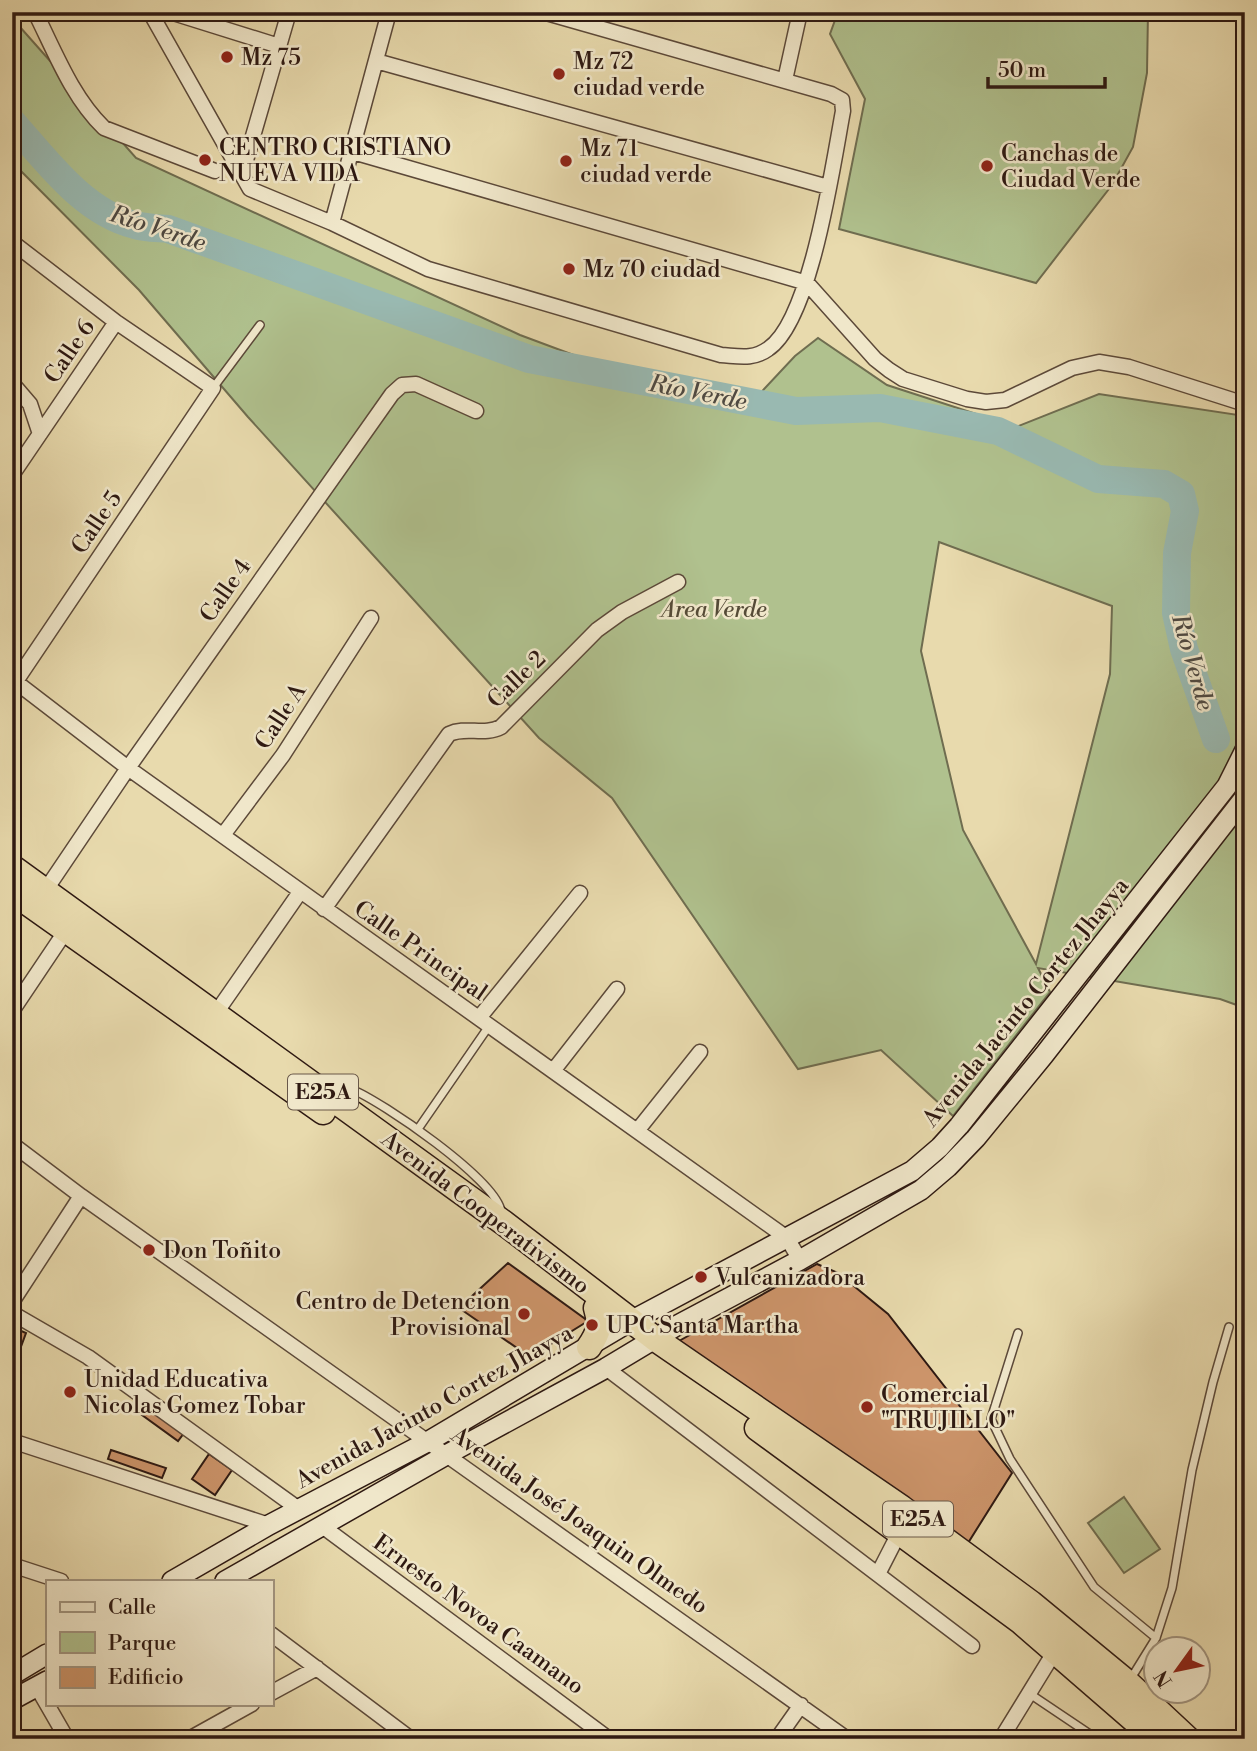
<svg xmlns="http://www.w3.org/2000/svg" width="1257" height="1751" font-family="'Libre Bodoni',serif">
<rect width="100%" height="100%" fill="#e8daad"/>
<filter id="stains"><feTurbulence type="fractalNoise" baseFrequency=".00286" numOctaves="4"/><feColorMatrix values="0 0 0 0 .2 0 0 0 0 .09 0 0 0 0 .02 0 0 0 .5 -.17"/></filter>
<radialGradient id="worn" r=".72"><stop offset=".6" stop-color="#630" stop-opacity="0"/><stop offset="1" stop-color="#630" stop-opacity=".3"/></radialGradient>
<path fill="#b0c18e" stroke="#6f6d50" stroke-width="2" fill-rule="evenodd" d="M 838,12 L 1148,12 L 1147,73 L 1133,147 L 1112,185 L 1036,283 L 839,229 L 865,99 L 830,34 Z
M 12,18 L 136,158 L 520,335 L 654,385 L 751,403 L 795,356 L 818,338 L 887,385 L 1016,427 L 1099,394 L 1245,416 L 1245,1008 L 1220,999 L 1038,968 L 1050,992 L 953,1116 L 881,1050 L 798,1069 L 612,798 L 539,738 L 248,417 L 139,290 L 12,162 ZM 939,542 L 1112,606 L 1110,674 L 1036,964 L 963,830 L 921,651 Z
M 1124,1497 L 1160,1549 L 1124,1573 L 1088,1523 Z"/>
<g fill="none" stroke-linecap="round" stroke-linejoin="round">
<path stroke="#99b9b1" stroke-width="28" d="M 12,122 C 46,160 83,212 135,225 C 145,228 157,228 168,229 L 529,359 L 796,411 L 880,408 L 998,431 L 1098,479 L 1164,484 L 1181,494 L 1185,511 L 1177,553 L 1176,613 L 1184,649 L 1216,739"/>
</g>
<path fill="#cc946a" stroke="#2e1912" stroke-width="2" d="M 508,1263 L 588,1321 L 530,1357 L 459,1308 Z
M 817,1264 L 838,1273 L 888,1314 L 1012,1473 L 968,1543 L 679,1341 Z
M 12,1327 L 26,1333 L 12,1371 Z
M 137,1399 L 184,1433 L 178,1441 L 131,1407 Z
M 111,1450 L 166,1468 L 162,1478 L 108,1459 Z
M 209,1454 L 232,1470 L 215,1495 L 192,1479 Z"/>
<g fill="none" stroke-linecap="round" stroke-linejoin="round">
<defs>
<path id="lane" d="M 213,388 L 260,325
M 330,1088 C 337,1086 344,1086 351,1089 C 383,1102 495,1179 501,1211
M 418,1129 L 489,1026
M 1018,1333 L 991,1419 L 1010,1459 L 1094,1587 L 1156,1638
M 1130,1680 L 1156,1638 L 1172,1588 L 1192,1470 L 1213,1382 L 1229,1327
M 1030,1694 L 1097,1739"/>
<path id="street" d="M 35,12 C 55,52 72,97 104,128 L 215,171
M 150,12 L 250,189 L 332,223 L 428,269 L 721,355 C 738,356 753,360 768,349 C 811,321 833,164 843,111 L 842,100 L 831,94 L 543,12
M 170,12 L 279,46
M 376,61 L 828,187
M 785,80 L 800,12
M 353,152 L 807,283 L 875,359 L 889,370 L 903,379 L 967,399 L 986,402 L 1005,400 L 1072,368 L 1099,362 L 1129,367 L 1245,404
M 242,174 L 289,12
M 332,223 L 389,12
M 12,242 L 116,322 L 213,388 L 16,681
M 12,383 L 30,404 L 40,434
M 12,475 L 116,322
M 12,679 L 128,768 L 787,1238 L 800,1260
M 223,835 L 283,755 L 371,618
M 45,891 L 128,768 L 392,394 L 402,385 L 416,384 L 476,411
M 324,909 L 449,734 C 466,726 484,736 501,727 L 597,630 L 622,612 L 678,582
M 12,1011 L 67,929
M 216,1013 L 300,892
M 479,1018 L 580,893
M 553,1071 L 617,989
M 637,1131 L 700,1052
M 12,1144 L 81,1196 L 847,1739
M 12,1302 L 81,1196
M 12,1313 L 88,1357 L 300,1510
M 606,1368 L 972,1646
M 12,1441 L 269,1525
M 322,1526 L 609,1739
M 12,1565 L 61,1581
M 878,1574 L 899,1533
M 271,1634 L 411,1739
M 37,1687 L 67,1739
M 271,1693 L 317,1668
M 189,1739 L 252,1704
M 777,1739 L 801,1705
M 1001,1739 L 1055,1651"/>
<path id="secondary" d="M 172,1581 L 269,1525 L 429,1441 L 631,1321 L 912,1171 L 940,1147 L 959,1126 L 1227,786 L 1245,750
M 225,1581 L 448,1454 L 606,1368 L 676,1326 L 800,1260 L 921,1190 L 948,1167 L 976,1138 L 1044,1055 L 1245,797
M 12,1675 L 47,1654
M 12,1700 L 47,1681"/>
<path id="highway" d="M 12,867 L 504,1223 L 654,1338 L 902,1508 L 1031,1603 L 1128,1683 L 1188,1739
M 12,892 L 323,1112
M 589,1347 C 599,1332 601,1325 596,1308
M 757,1428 L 1020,1621 L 1156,1739"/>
</defs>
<use href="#lane" stroke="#5c4939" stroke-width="10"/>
<use href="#street" stroke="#5c4939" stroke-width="17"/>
<use href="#secondary" stroke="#2e1912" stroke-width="22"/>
<use href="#highway" stroke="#2e1912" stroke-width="27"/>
<use href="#lane" stroke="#f0e7ca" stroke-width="7"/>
<use href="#street" stroke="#f0e7ca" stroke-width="14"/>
<use href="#secondary" stroke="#f0e7ca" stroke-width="19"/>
<use href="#highway" stroke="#e8daad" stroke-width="24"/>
</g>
<g fill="#8f2418" stroke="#f0e7ca" stroke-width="2.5">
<circle cx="227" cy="57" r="7"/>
<circle cx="559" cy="74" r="7"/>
<circle cx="205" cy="160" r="7"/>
<circle cx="566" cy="161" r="7"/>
<circle cx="987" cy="166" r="7"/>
<circle cx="569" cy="269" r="7"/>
<circle cx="149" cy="1250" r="7"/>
<circle cx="701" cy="1277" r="7"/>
<circle cx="524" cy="1314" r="7"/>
<circle cx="592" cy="1325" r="7"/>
<circle cx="70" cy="1392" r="7"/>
<circle cx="867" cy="1407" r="7"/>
</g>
<g text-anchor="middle" stroke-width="5" stroke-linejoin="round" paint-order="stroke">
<g fill="#f0e7ca" stroke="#685749" stroke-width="2">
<rect x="288" y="1074.5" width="70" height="35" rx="5"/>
<rect x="883" y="1501.5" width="70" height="35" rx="5"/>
</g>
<g font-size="21" font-weight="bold" fill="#2e1912">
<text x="323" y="1099">E25A</text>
<text x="918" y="1526">E25A</text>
</g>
<g font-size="23" fill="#2e1912" stroke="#f0e7ca" text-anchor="start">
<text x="241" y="65">Mz 75</text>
<text x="573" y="69">Mz 72<tspan x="573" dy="26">ciudad verde</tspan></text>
<text x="219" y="155">CENTRO CRISTIANO<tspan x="219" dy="26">NUEVA VIDA</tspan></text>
<text x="580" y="156">Mz 71<tspan x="580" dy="26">ciudad verde</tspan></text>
<text x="1001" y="161">Canchas de<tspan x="1001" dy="26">Ciudad Verde</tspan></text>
<text x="583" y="277">Mz 70 ciudad</text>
<text x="163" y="1258">Don Toñito</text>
<text x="715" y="1285">Vulcanizadora</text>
<text x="510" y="1309" text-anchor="end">Centro de Detencion<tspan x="510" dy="26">Provisional</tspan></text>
<text x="606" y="1333">UPC Santa Martha</text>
<text x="84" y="1387">Unidad Educativa<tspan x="84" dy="26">Nicolas Gomez Tobar</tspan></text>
<text x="881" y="1402">Comercial<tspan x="881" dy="26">"TRUJILLO"</tspan></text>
</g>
<g font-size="23" fill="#2e1912" stroke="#f0e7ca">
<text transform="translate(69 351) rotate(-56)" y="8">Calle 6</text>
<text transform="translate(96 522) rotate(-56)" y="8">Calle 5</text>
<text transform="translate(225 590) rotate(-55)" y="8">Calle 4</text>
<text transform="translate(516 679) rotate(-44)" y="8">Calle 2</text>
<text transform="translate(280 716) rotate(-57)" y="8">Calle A</text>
<text transform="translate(421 950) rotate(35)" y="8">Calle Principal</text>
<text transform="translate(1025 1002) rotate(-51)" y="8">Avenida Jacinto Cortez Jhayya</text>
<text transform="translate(486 1212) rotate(37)" y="8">Avenida Cooperativismo</text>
<text transform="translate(434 1406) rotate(-29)" y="8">Avenida Jacinto Cortez Jhayya</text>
<text transform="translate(580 1520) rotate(35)" y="8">Avenida José Joaquin Olmedo</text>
<text transform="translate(479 1614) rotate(36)" y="8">Ernesto Novoa Caamano</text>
</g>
<g font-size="23" font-style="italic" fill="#554b37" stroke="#f0e7ca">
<text x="714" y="617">Area Verde</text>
</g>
<g font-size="24" font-style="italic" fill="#4e4942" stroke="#f0e7ca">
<text transform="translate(158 228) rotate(18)" y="8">Río Verde</text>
<text transform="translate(698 392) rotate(11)" y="8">Río Verde</text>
<text transform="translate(1193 662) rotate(74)" y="8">Río Verde</text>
</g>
</g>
<rect width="1257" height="1751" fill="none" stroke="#e8daad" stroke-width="42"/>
<rect x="14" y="14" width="1229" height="1723" fill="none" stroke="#2e1912" stroke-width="3.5"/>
<rect x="21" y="21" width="1215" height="1709" fill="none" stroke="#2e1912" stroke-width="2"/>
<rect x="46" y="1580" width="228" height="126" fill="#f0e7ca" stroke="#a29580" stroke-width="2"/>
<rect x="60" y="1602" width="35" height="10" fill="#f0e7ca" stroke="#a29580" stroke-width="2"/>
<text x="108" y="1614" font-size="21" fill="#2e1912">Calle</text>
<rect x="60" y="1632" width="35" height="21" fill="#b0c18e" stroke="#a29580" stroke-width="2"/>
<text x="108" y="1650" font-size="21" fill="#2e1912">Parque</text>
<rect x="60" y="1667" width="35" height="21" fill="#cc946a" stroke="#a29580" stroke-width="2"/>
<text x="108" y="1684" font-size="21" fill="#2e1912">Edificio</text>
<g transform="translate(1177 1670) rotate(237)"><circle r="33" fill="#f0e7ca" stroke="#a29580" stroke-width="2"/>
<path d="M0-5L12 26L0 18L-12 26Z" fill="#8f2418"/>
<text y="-10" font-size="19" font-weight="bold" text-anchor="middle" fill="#2e1912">N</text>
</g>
<path d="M988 77v10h117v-10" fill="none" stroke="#2e1912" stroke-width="3.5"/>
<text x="998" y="77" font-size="21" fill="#2e1912" stroke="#f0e7ca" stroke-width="5" paint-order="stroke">50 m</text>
<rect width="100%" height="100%" filter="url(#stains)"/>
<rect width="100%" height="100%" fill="url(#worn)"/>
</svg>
